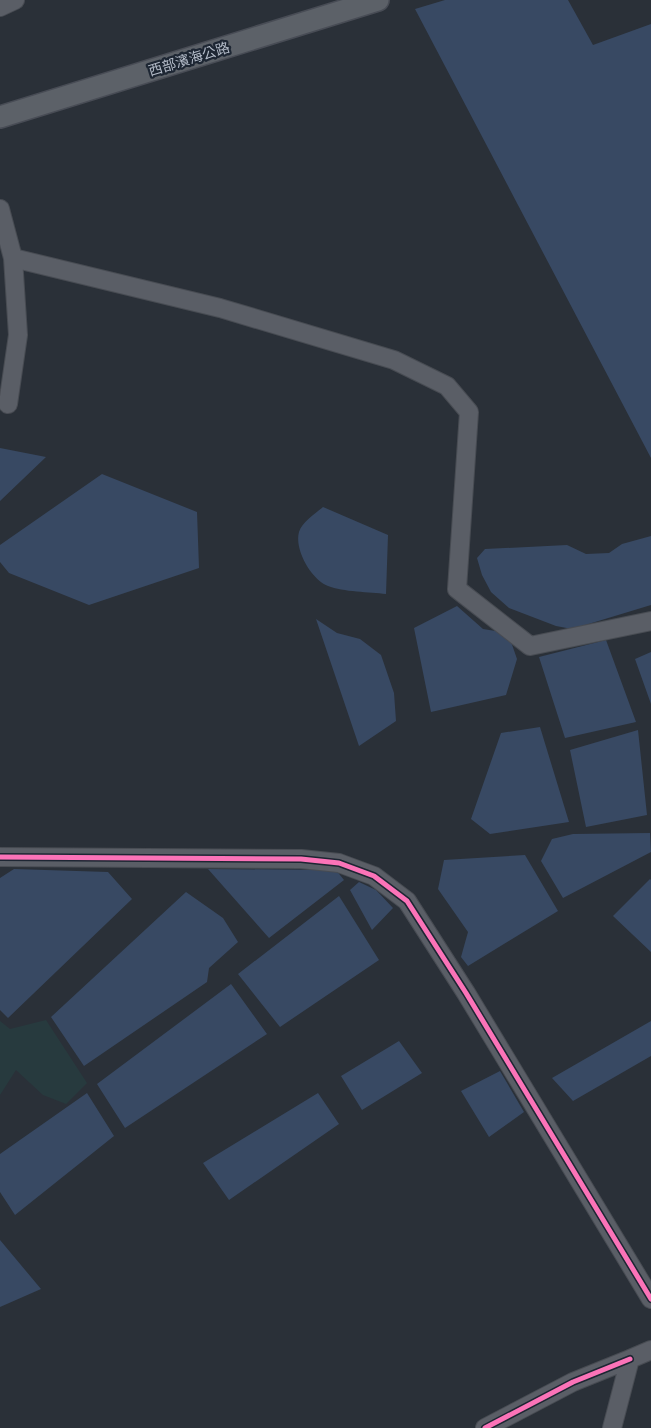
<svg xmlns="http://www.w3.org/2000/svg" width="651" height="1428" font-family="'Golos Text','Noto Sans TC',sans-serif">
<rect width="100%" height="100%" fill="#2a3038"/>
<path fill="#273a3e" d="M 46,1020 L 87,1083 L 66,1104 L 43,1095 L 16,1070 L 0,1095 L 0,1021 L 10,1029 Z"/>
<path fill="#384963" d="M 445,0 L 568,0 L 593,45 L 651,24 L 651,458 L 415,9 Z
M 0,448 L 46,457 L 0,501 Z
M 102,474 L 197,512 L 199,568 L 89,605 L 9,573 L 0,562 L 0,545 Z
M 323,507 L 388,535 L 386,594 C 370,592 343,592 328,586 C 312,580 294,550 299,532 C 302,522 315,514 323,507 Z
M 651,536 L 651,605 L 572,629 L 556,626 L 509,608 L 491,592 L 482,575 L 477,558 L 485,549 L 567,545 L 586,554 L 609,553 L 622,544 Z
M 457,606 L 483,629 L 508,633 L 517,659 L 506,695 L 431,712 L 414,628 Z
M 316,619 L 337,633 L 360,639 L 381,655 L 394,693 L 396,721 L 359,746 Z
M 606,640 L 636,722 L 565,738 L 539,657 Z
M 651,652 L 651,704 L 635,659 Z
M 540,727 L 569,822 L 490,834 L 471,819 L 501,733 Z
M 638,730 L 647,815 L 586,827 L 570,750 Z
M 650,833 L 651,852 L 563,898 L 541,861 L 552,839 L 573,834 Z
M 525,855 L 558,911 L 468,966 L 461,957 L 468,932 L 438,889 L 444,860 Z
M 14,869 L 108,872 L 132,899 L 8,1018 L 0,1010 L 0,878 Z
M 208,869 L 336,870 L 344,880 L 269,938 Z
M 650,879 L 651,880 L 651,952 L 613,916 Z
M 359,882 L 376,890 L 393,908 L 372,930 L 350,890 Z
M 186,892 L 223,918 L 238,942 L 209,968 L 207,982 L 84,1066 L 51,1017 Z
M 339,896 L 379,960 L 280,1027 L 238,974 Z
M 231,984 L 267,1034 L 125,1128 L 97,1084 Z
M 651,1021 L 651,1056 L 573,1101 L 552,1078 Z
M 399,1041 L 422,1073 L 362,1110 L 341,1076 Z
M 500,1071 L 524,1112 L 489,1137 L 461,1091 Z
M 87,1093 L 114,1136 L 15,1215 L 0,1192 L 0,1154 Z
M 318,1093 L 339,1124 L 229,1200 L 203,1163 Z
M 0,1240 L 41,1289 L 0,1307 Z"/>
<g fill="none" stroke-linecap="round" stroke-linejoin="round">
<defs>
<path id="minor" d="M 0,7 L 15,0
M 0,209 L 13,258 L 18,335 L 8,404
M 13,258 L 220,308 L 394,360 L 447,386 L 469,412 L 457,589 L 530,646 L 651,621
M 0,857 L 301,859 L 339,863 L 374,876 L 407,901 L 466,993 L 651,1299
M 485,1428 L 573,1382 L 630,1359
M 612,1428 L 630,1359 L 651,1350"/>
<path id="major" d="M 0,117 L 378,0"/>
</defs>
<use href="#minor" stroke="#484c53" stroke-width="20"/>
<use href="#major" stroke="#484c55" stroke-width="24"/>
<use href="#minor" stroke="#5a5e66" stroke-width="18"/>
<use href="#major" stroke="#5c6168" stroke-width="21"/>
<defs>
<path id="cycleway" d="M 0,857 L 301,859 L 339,863 L 374,876 L 407,901 L 466,993 L 651,1299
M 485,1428 L 573,1382 L 630,1359"/>
</defs>
<use href="#cycleway" stroke="#1d2633" stroke-width="8"/>
<use href="#cycleway" stroke="#fb73b8" stroke-width="5"/>
</g>
<g text-anchor="middle" stroke-width="4.5" stroke-linejoin="round" paint-order="stroke">
<g font-size="14" fill="#b4bcc9" stroke="#1d2633">
<text transform="translate(189 59) rotate(-17)" y="5">西部濱海公路</text>
</g>
</g>
</svg>
